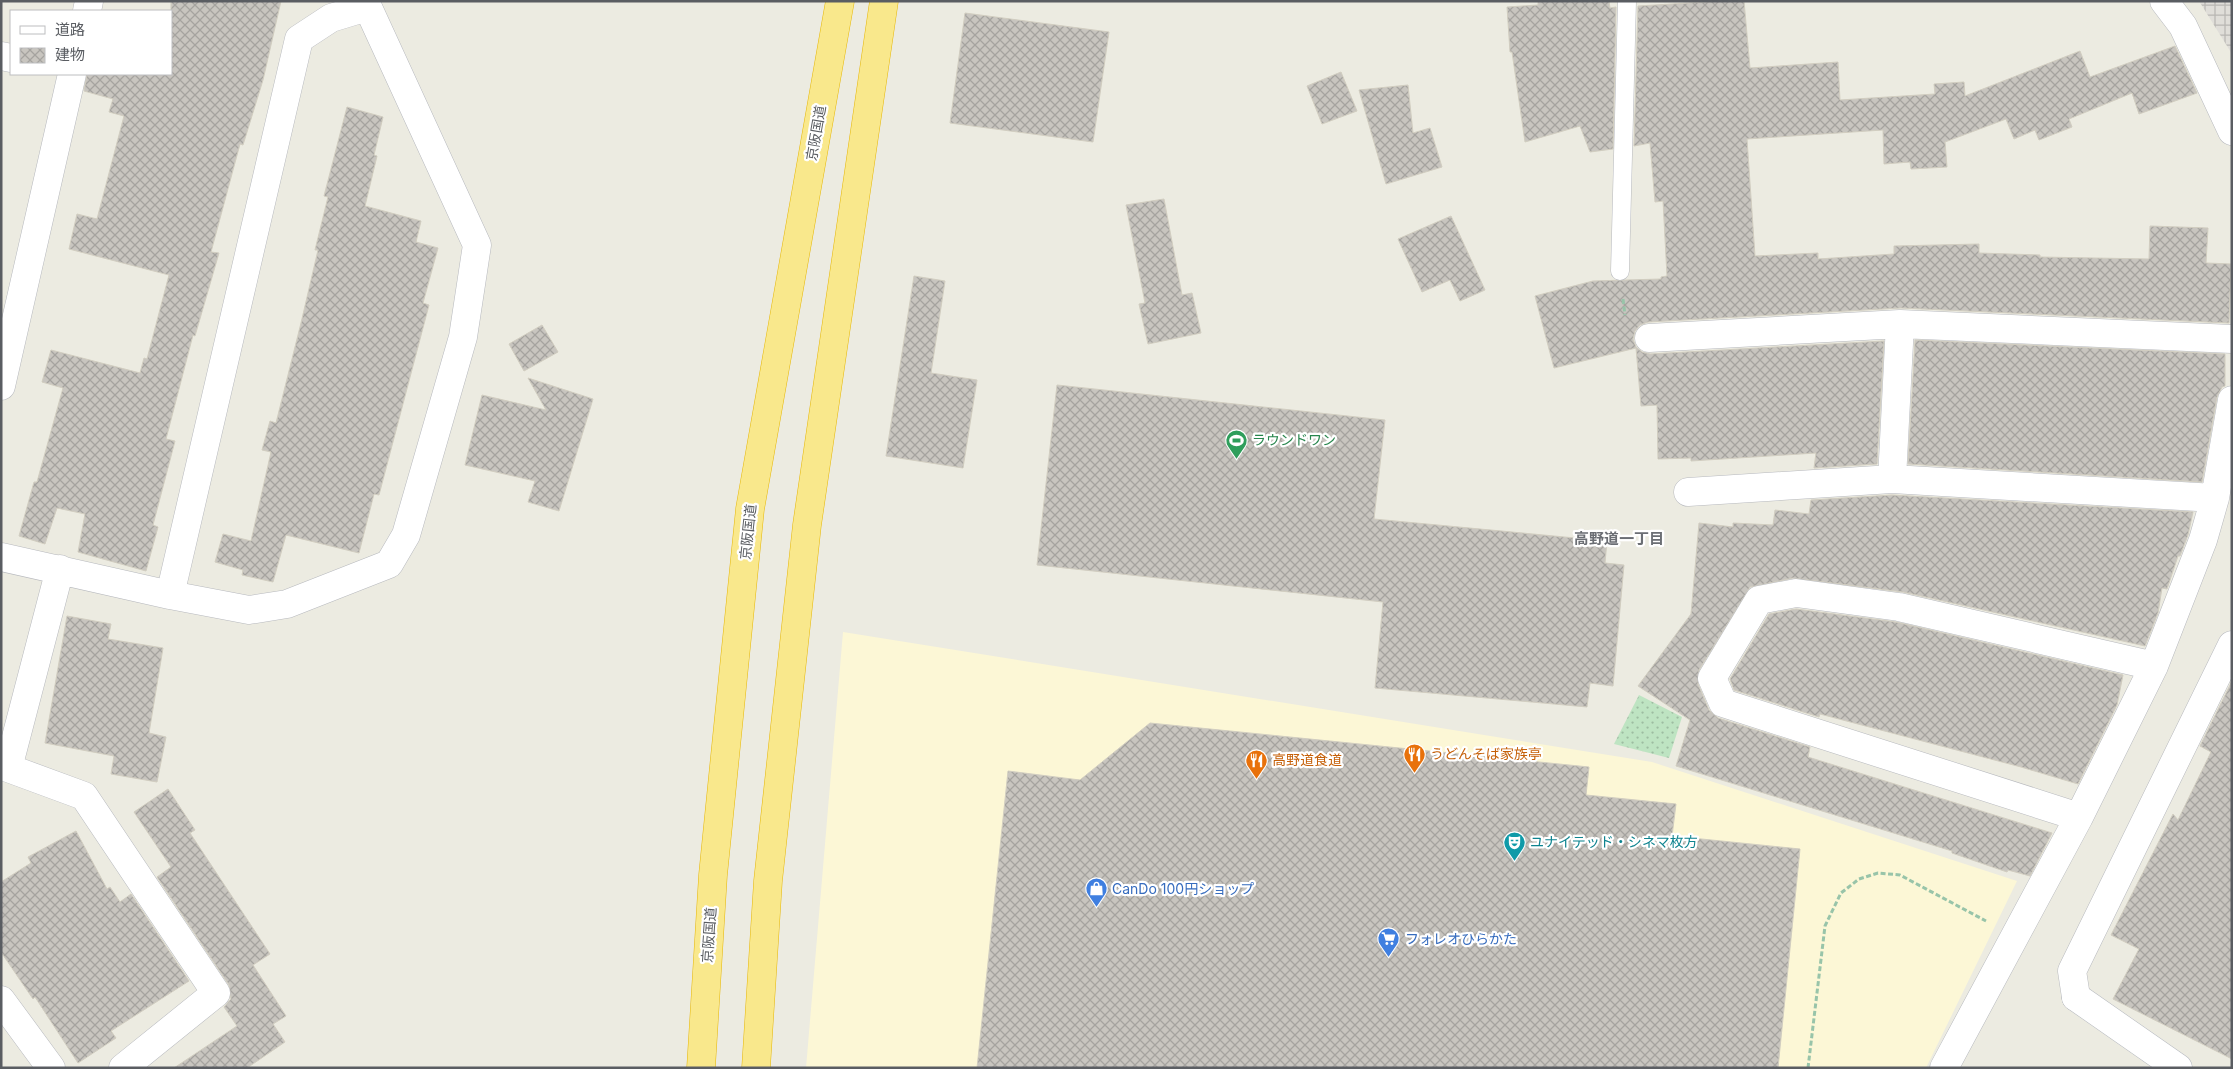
<svg xmlns="http://www.w3.org/2000/svg" width="2233" height="1069" font-family="Inter,'Noto Sans JP',sans-serif">
<defs>
<pattern id="industrial-grid" width="8" height="8" patternUnits="userSpaceOnUse" patternTransform="scale(1.25)"><rect width="8" height="8" fill="#e0ded9"/><path d="M0 4h8M4 0v8" fill="none" stroke="#b9b7b3"/></pattern>
<pattern id="park-dots" width="8" height="8" patternUnits="userSpaceOnUse" patternTransform="scale(1.25)"><rect width="8" height="8" fill="#bee4c2"/><path d="M2 2h.1M6 6h.1" fill="none" stroke="#9dbca1" stroke-width="1.8" stroke-linecap="round"/></pattern>
<pattern id="building-cross-hatch" width="8" height="8" patternUnits="userSpaceOnUse" patternTransform="scale(1.25)"><rect width="8" height="8" fill="#c8c5bf"/><path d="M0 0l8 8M0 8l8-8" fill="none" stroke="#a5a39f"/></pattern>
</defs>
<rect width="100%" height="100%" fill="#ecebe1"/>
<path fill="#fcf7d6" d="M 843,632 L 1652,762 L 2017,881 L 1926,1068 L 806,1068 Z"/>
<path fill="url(#industrial-grid)" d="M 2199,1 L 2232,1 L 2232,54 Z"/>
<path fill="url(#park-dots)" d="M 1639,695 L 1682,717 L 1669,758 L 1614,744 Z"/>
<path fill="url(#building-cross-hatch)" stroke="#d1cdc0" d="M 171,1 L 281,1 L 263,80 L 243,145 L 240,144 L 211,252 L 219,253 L 195,336 L 193,335 L 166,439 L 175,441 L 153,525 L 158,527 L 146,571 L 78,552 L 85,514 L 57,508 L 45,544 L 19,536 L 34,482 L 37,482 L 63,388 L 42,382 L 51,350 L 140,373 L 144,358 L 147,359 L 169,275 L 69,249 L 77,214 L 97,219 L 124,116 L 109,112 L 113,99 L 84,91 L 87,74 L 171,74 Z
M 1538,1 L 1609,1 L 1610,8 L 1616,7 L 1613,149 L 1590,152 L 1580,126 L 1525,142 L 1512,52 L 1510,52 L 1507,7 L 1538,5 Z
M 1722,1 L 1744,1 L 1750,68 L 1838,62 L 1840,100 L 1935,94 L 1934,84 L 1964,82 L 1965,96 L 2080,51 L 2090,77 L 2175,46 L 2197,93 L 2139,114 L 2132,93 L 2069,119 L 2072,127 L 2039,140 L 2035,130 L 2014,139 L 2006,119 L 1945,142 L 1947,167 L 1911,169 L 1910,162 L 1884,164 L 1883,130 L 1747,139 L 1755,256 L 1818,253 L 1818,259 L 1894,254 L 1894,246 L 1979,244 L 1979,253 L 2040,255 L 2040,257 L 2149,259 L 2150,226 L 2208,228 L 2206,263 L 2231,264 L 2229,323 L 1901,308 L 1648,322 L 1640,325 L 1635,331 L 1633,339 L 1636,347 L 1642,352 L 1650,354 L 1884,341 L 1877,464 L 1814,468 L 1816,453 L 1691,461 L 1691,458 L 1658,459 L 1657,405 L 1641,406 L 1636,348 L 1554,368 L 1535,296 L 1593,281 L 1661,279 L 1661,277 L 1667,276 L 1663,201 L 1655,202 L 1650,143 L 1634,146 L 1638,6 Z
M 965,13 L 1109,32 L 1093,142 L 950,123 Z
M 1341,72 L 1357,111 L 1322,124 L 1307,86 Z
M 1408,85 L 1413,133 L 1430,128 L 1442,167 L 1386,184 L 1359,90 Z
M 347,107 L 383,117 L 374,155 L 377,156 L 365,206 L 421,221 L 416,242 L 438,248 L 423,303 L 429,305 L 379,495 L 374,494 L 359,553 L 286,535 L 273,582 L 242,575 L 243,570 L 215,562 L 223,534 L 251,541 L 271,452 L 262,450 L 270,421 L 276,423 L 301,323 L 318,250 L 315,250 L 328,197 L 324,196 Z
M 1164,199 L 1182,295 L 1192,293 L 1201,333 L 1148,344 L 1139,304 L 1145,303 L 1126,205 Z
M 1451,216 L 1485,290 L 1460,301 L 1450,280 L 1422,292 L 1398,239 Z
M 914,276 L 945,281 L 931,373 L 977,380 L 963,468 L 886,456 Z
M 542,325 L 558,352 L 524,371 L 509,344 Z
M 1915,340 L 2225,354 L 2225,386 L 2222,387 L 2217,397 L 2202,482 L 1908,464 Z
M 528,378 L 593,399 L 559,511 L 528,502 L 535,481 L 465,465 L 482,395 L 546,410 Z
M 1057,385 L 1385,420 L 1374,519 L 1607,541 L 1605,563 L 1624,565 L 1613,686 L 1590,683 L 1587,707 L 1375,688 L 1383,602 L 1037,565 Z
M 1892,495 L 2193,512 L 2188,535 L 2180,556 L 2178,556 L 2167,589 L 2162,588 L 2158,613 L 2145,646 L 1903,592 L 1793,578 L 1750,587 L 1699,670 L 1698,684 L 1709,710 L 1718,718 L 1810,747 L 1808,757 L 2052,833 L 2030,876 L 2008,870 L 2007,872 L 1952,853 L 1952,851 L 1676,766 L 1690,720 L 1638,686 L 1691,614 L 1699,523 L 1733,527 L 1733,523 L 1773,525 L 1775,510 L 1809,514 L 1811,500 Z
M 1796,609 L 1896,622 L 2123,675 L 2117,705 L 2078,784 L 2021,767 L 1820,714 L 1819,717 L 1734,690 L 1730,679 L 1769,614 Z
M 67,616 L 111,624 L 108,639 L 163,648 L 149,733 L 166,737 L 157,782 L 111,774 L 114,756 L 45,743 Z
M 2232,681 L 2232,1059 L 2113,999 L 2139,949 L 2111,935 L 2173,814 L 2178,820 L 2211,752 L 2200,746 Z
M 1150,723 L 1589,767 L 1586,795 L 1676,804 L 1672,836 L 1800,849 L 1778,1068 L 977,1068 L 1008,771 L 1080,780 Z
M 168,789 L 195,830 L 190,833 L 270,954 L 253,965 L 286,1016 L 273,1024 L 285,1042 L 247,1068 L 174,1068 L 237,1026 L 224,1007 L 231,999 L 229,985 L 157,877 L 171,867 L 134,812 Z
M 76,831 L 107,889 L 110,887 L 120,902 L 131,894 L 189,981 L 111,1031 L 116,1038 L 78,1063 L 35,997 L 33,999 L 1,952 L 1,882 L 31,863 L 28,857 Z"/>
<g fill="none" stroke-linecap="round" stroke-linejoin="round">
<defs>
<path id="lane" d="M 1620,271 L 1627,1"/>
<path id="street" d="M 2164,1 L 2183,26 L 2232,131
M 87,11 L 89,1
M 1,56 L 11,58
M 1900,324 L 2232,339
M 1649,338 L 1900,324 L 1892,479
M 1,386 L 72,74
M 1688,492 L 1892,479 L 2215,498
M 1,557 L 170,595 L 249,610 L 287,604 L 389,564 L 406,535 L 463,337 L 477,245 L 365,1
M 60,569 L 8,768 L 84,796 L 216,993 L 123,1068
M 170,595 L 299,39 L 331,18 L 367,7
M 2079,817 L 1723,703 L 1712,678 L 1759,600 L 1796,593 L 1899,607 L 2154,666
M 2076,997 L 2072,971 L 2232,645
M 1,1000 L 51,1068
M 1944,1068 L 2079,817 L 2154,666 L 2203,540 L 2215,498 L 2232,400"/>
<path id="secondary" d="M 2076,997 L 2178,1068"/>
<path id="highway" d="M 701,1068 L 713,875 L 750,509 L 840,1
M 756,1068 L 768,881 L 807,525 L 884,1"/>
</defs>
<use href="#lane" stroke="#b7b9be" stroke-width="19"/>
<use href="#street" stroke="#b7b9be" stroke-width="29"/>
<use href="#secondary" stroke="#b7bac0" stroke-width="29"/>
<use href="#highway" stroke="#e6b707" stroke-width="29"/>
<path stroke="#98c4a9" stroke-width="3" stroke-dasharray="5 2.5" stroke-linecap="butt" d="M 1623,299 L 1625,315
M 1808,1068 L 1825,926 L 1841,893 L 1859,879 L 1878,873 L 1900,875 L 1986,921"/>
<use href="#lane" stroke="#fff" stroke-width="18"/>
<use href="#street" stroke="#fff" stroke-width="28"/>
<use href="#secondary" stroke="#fff" stroke-width="28"/>
<use href="#highway" stroke="#f9e88c" stroke-width="28"/>
</g>
<defs>
<symbol id="stadium-pin" viewBox="-11 -11 22 30"><path d="M0 17L-7.5 6A9.5 9.5 0 1 1 7.5 6Z" fill="#2e9e5b" stroke="#fff"/><path d="M0-5a6.5 5 0 1 0 0 10a6.5 5 0 1 0 0-10ZM-3.5-1.8h7v3.6h-7Z" fill="#fff"/></symbol>
<symbol id="restaurant-pin" viewBox="-11 -11 22 30"><path d="M0 17L-7.5 6A9.5 9.5 0 1 1 7.5 6Z" fill="#e8710a" stroke="#fff"/><path d="M-5-6h1v4h1v-4h1v4h1v-4h1v5L-1.5 .5V6h-2V.5L-5-1ZM5-6V6H3V1.5H1.5Q1.5-4 5-6Z" fill="#fff"/></symbol>
<symbol id="theatre-pin" viewBox="-11 -11 22 30"><path d="M0 17L-7.5 6A9.5 9.5 0 1 1 7.5 6Z" fill="#0f9aa8" stroke="#fff"/><path d="M-5-5.5Q0-4 5-5.5V0Q5 5 0 6Q-5 5-5 0ZM-3.3-2.5H-1v1.5H-3.3ZM1-2.5H3.3v1.5H1ZM-2.8 1Q0 5.5 2.8 1Z" fill="#fff"/></symbol>
<symbol id="shop-pin" viewBox="-11 -11 22 30"><path d="M0 17L-7.5 6A9.5 9.5 0 1 1 7.5 6Z" fill="#3f7fe0" stroke="#fff"/><path d="M-5-2.5h2.3a2.7 3.5 0 0 1 5.4 0H5L5.5 6h-11ZM-1.5-2.5h3a1.5 2.3 0 0 0-3 0Z" fill="#fff"/></symbol>
<symbol id="supermarket-pin" viewBox="-11 -11 22 30"><path d="M0 17L-7.5 6A9.5 9.5 0 1 1 7.5 6Z" fill="#3f7fe0" stroke="#fff"/><path d="M-6-5.5h2.5l.6 2H6L4.5 2H-2.5L-4.4-4H-6ZM-1.5 3.2a1.3 1.3 0 1 0 .1 0ZM3 3.2a1.3 1.3 0 1 0 .1 0Z" fill="#fff"/></symbol>
</defs>
<g fill-rule="evenodd">
<use href="#stadium-pin" x="1224" y="428" width="25" height="34"/>
<use href="#restaurant-pin" x="1402" y="742" width="25" height="34"/>
<use href="#restaurant-pin" x="1244" y="748" width="25" height="34"/>
<use href="#theatre-pin" x="1502" y="830" width="25" height="34"/>
<use href="#shop-pin" x="1084" y="876" width="25" height="34"/>
<use href="#supermarket-pin" x="1376" y="926" width="25" height="34"/>
</g>
<g text-anchor="middle" stroke-width="4.5" stroke-linejoin="round" paint-order="stroke">
<g font-size="14" fill="#5a5d62" stroke="#fff">
<text transform="translate(816 133) rotate(-80)" y="5">京阪国道</text>
<text transform="translate(748 532) rotate(-84)" y="5">京阪国道</text>
<text transform="translate(709 935) rotate(-86)" y="5">京阪国道</text>
</g>
<g font-size="14" fill="#27864d" stroke="#fff" text-anchor="start">
<text x="1252" y="445">ラウンドワン</text>
</g>
<g font-size="14" fill="#c56008" stroke="#fff" text-anchor="start">
<text x="1430" y="759">うどんそば家族亭</text>
<text x="1272" y="765">高野道食道</text>
</g>
<g font-size="14" fill="#0d838f" stroke="#fff" text-anchor="start">
<text x="1530" y="847">ユナイテッド・シネマ枚方</text>
</g>
<g font-size="14" fill="#366cbe" stroke="#fff" text-anchor="start">
<text x="1112" y="894">CanDo 100円ショップ</text>
<text x="1405" y="944">フォレオひらかた</text>
</g>
<g font-size="15" font-weight="bold" fill="#6b6e74" stroke="#fff">
<text x="1619" y="544">高野道一丁目</text>
</g>
</g>
<rect width="2233" height="1069" fill="none" stroke="#5a5d62" stroke-width="5"/>
<rect x="10" y="10" width="162" height="65" fill="#ffffff" stroke="#bdbec0"/>
<rect x="20" y="26" width="25" height="8" fill="#ffffff" stroke="#bdbec0"/>
<text x="55" y="35" font-size="15" fill="#5a5d62">道路</text>
<rect x="20" y="48" width="25" height="15" fill="url(#building-cross-hatch)" stroke="#bdbec0"/>
<text x="55" y="60" font-size="15" fill="#5a5d62">建物</text>
</svg>
